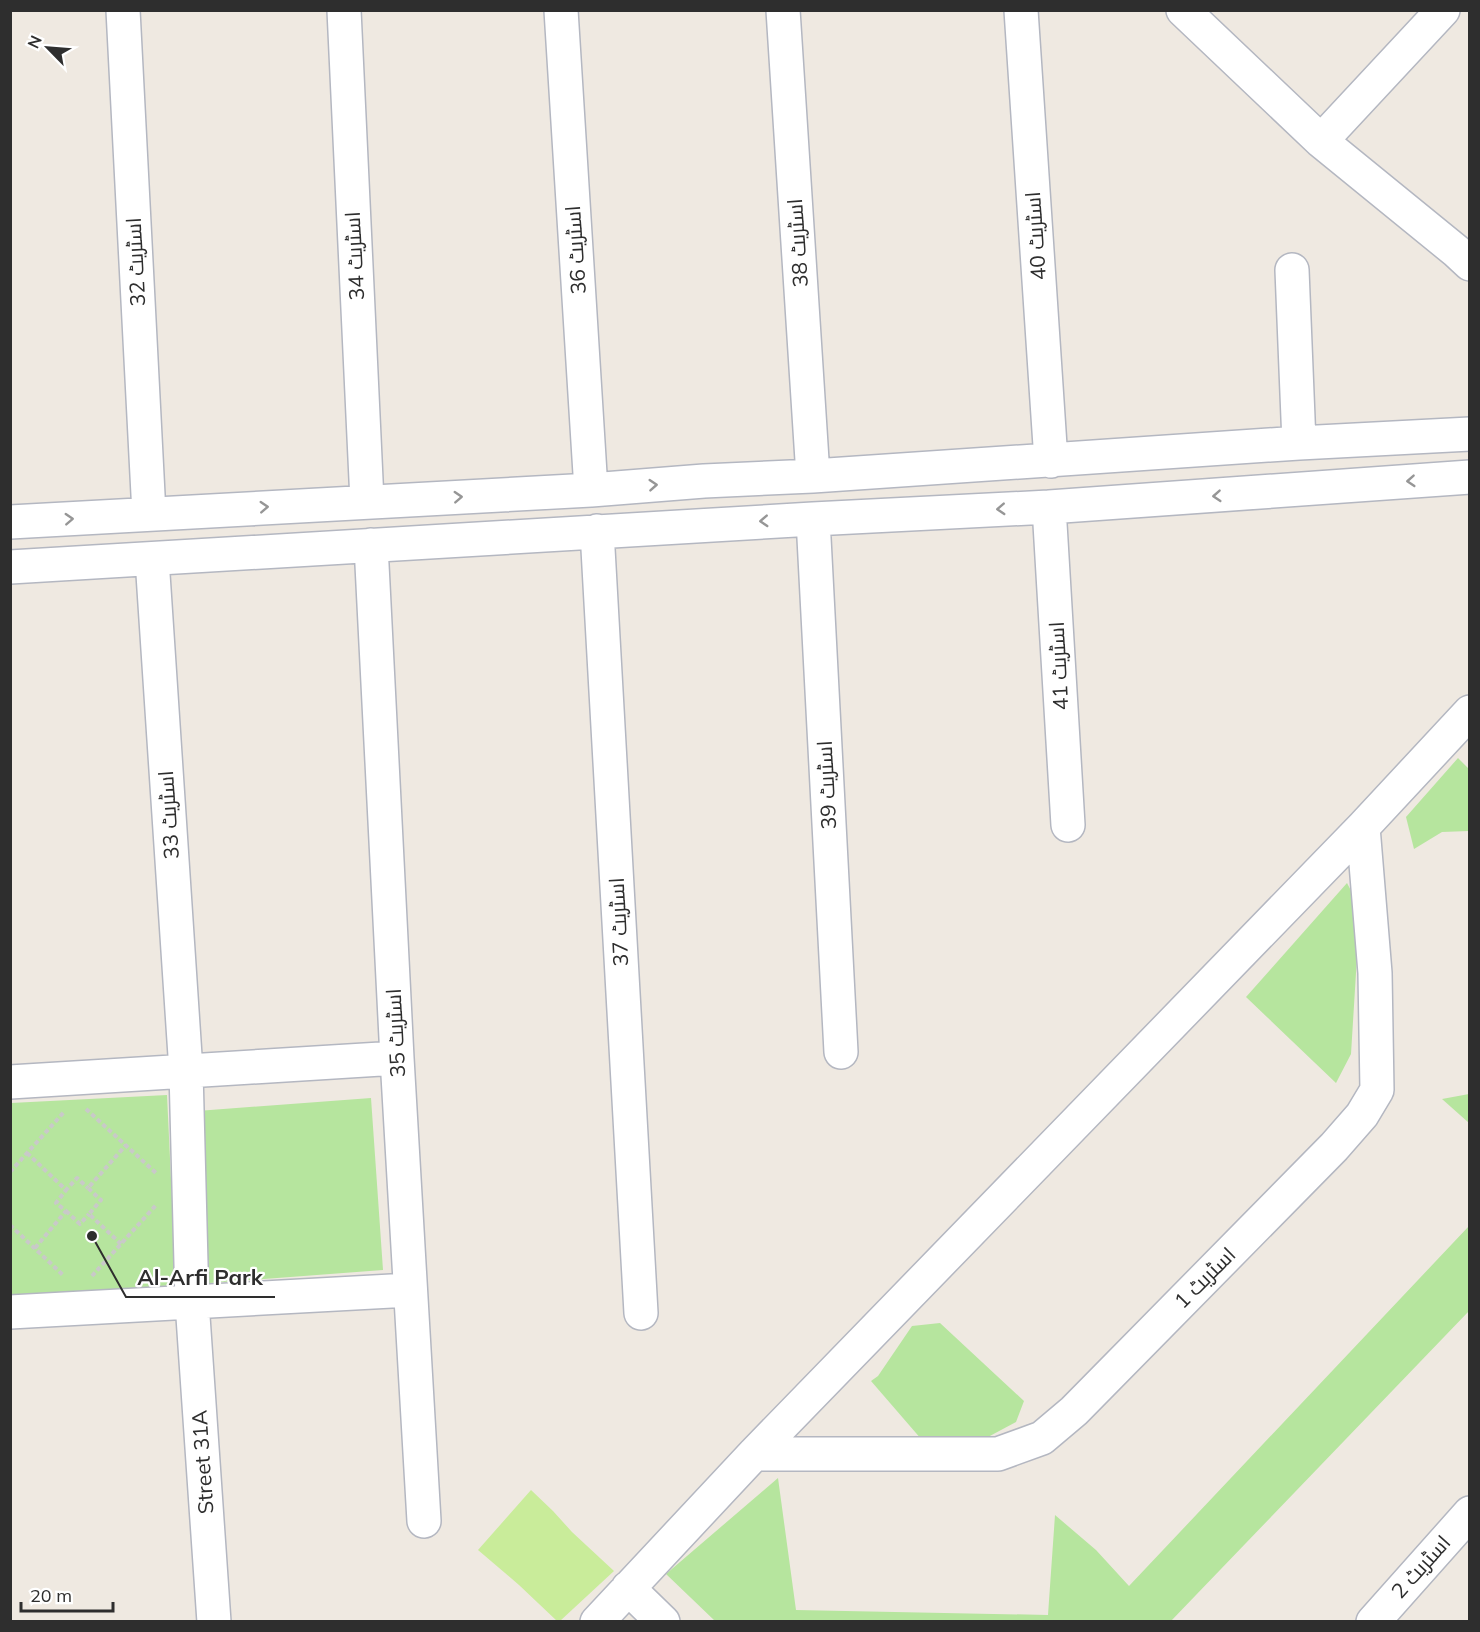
<svg xmlns="http://www.w3.org/2000/svg" width="1480" height="1632" font-family="Mulish,Cairo,sans-serif">
<rect width="100%" height="100%" fill="#efe9e1"/>
<path fill="#b6e59e" d="M 1458,758 L 1469,769 L 1469,831 L 1442,832 L 1414,849 L 1406,817 Z
M 1347,883 L 1360,908 L 1351,1054 L 1336,1083 L 1246,997 Z
M 1469,1094 L 1470,1094 L 1469,1123 L 1442,1099 Z
M 167,1095 L 176,1285 L 11,1296 L 11,1103 Z
M 371,1098 L 383,1270 L 196,1284 L 184,1112 Z
M 1469,1226 L 1469,1311 L 1171,1621 L 715,1621 L 666,1574 L 778,1478 L 796,1610 L 1048,1615 L 1055,1515 L 1096,1550 L 1129,1586 Z
M 940,1323 L 1024,1401 L 1016,1422 L 973,1445 L 922,1440 L 871,1381 L 878,1376 L 912,1326 Z"/>
<path fill="#c9ec9a" d="M 531,1490 L 553,1511 L 572,1532 L 614,1571 L 560,1621 L 557,1621 L 519,1585 L 478,1550 Z"/>
<g fill="none" stroke-linecap="round" stroke-linejoin="round">
<defs>
<path id="minor" d="M 123,10 L 149,514
M 344,10 L 367,501
M 561,10 L 591,490
M 783,10 L 813,476
M 1021,10 L 1051,461
M 1183,10 L 1321,141 L 1456,251 L 1470,264
M 1321,141 L 1443,10
M 1292,270 L 1299,443
M 1049,507 L 1068,825
M 813,519 L 841,1052
M 10,522 L 591,490 L 704,481 L 813,476 L 1299,443 L 1470,434
M 597,531 L 641,1313
M 371,545 L 397,1058 L 424,1521
M 152,559 L 186,1071 L 192,1302 L 214,1622
M 10,567 L 813,519 L 1049,507 L 1470,477
M 10,1082 L 397,1058
M 10,1312 L 410,1290
M 754,1454 L 998,1454 L 1042,1438 L 1074,1411 L 1334,1147 L 1362,1115 L 1377,1090 L 1375,973 L 1363,827
M 628,1588 L 663,1622
M 597,1622 L 754,1454 L 1363,827 L 1470,712
M 1373,1622 L 1470,1513"/>
</defs>
<use href="#minor" stroke="#b4b7c1" stroke-width="36"/>
<path stroke="#c9c9c9" stroke-width="4" stroke-dasharray="4.5 3" stroke-linecap="butt" d="M 86,1109 L 156,1173
M 27,1153 L 66,1190 L 77,1178 L 88,1188
M 10,1172 L 64,1112
M 66,1211 L 80,1224 L 89,1214
M 10,1225 L 64,1276
M 121,1244 L 89,1214 L 101,1200 L 88,1188 L 126,1145
M 35,1248 L 66,1211 L 56,1203 L 66,1190
M 92,1276 L 157,1204"/>
<use href="#minor" stroke="#fff" stroke-width="33"/>
</g>
<defs><path id="oneway-chevron" d="M-2-3.5L2.5 0L-2 3.5" fill="none" stroke-width="1.6" stroke-linecap="round" stroke-linejoin="round" transform="scale(1.5)"/></defs>
<g stroke="#969696">
<use href="#oneway-chevron" transform="translate(1411 481) rotate(176)"/>
<use href="#oneway-chevron" transform="translate(653 485) rotate(-4)"/>
<use href="#oneway-chevron" transform="translate(1217 496) rotate(176)"/>
<use href="#oneway-chevron" transform="translate(458 497) rotate(-3)"/>
<use href="#oneway-chevron" transform="translate(264 507) rotate(-3)"/>
<use href="#oneway-chevron" transform="translate(1001 509) rotate(177)"/>
<use href="#oneway-chevron" transform="translate(69 519) rotate(-3)"/>
<use href="#oneway-chevron" transform="translate(764 521) rotate(177)"/>
</g>
<g text-anchor="middle" stroke-width="4.5" stroke-linejoin="round" paint-order="stroke">
<g font-size="21" fill="#2e2e2e" stroke="#fff">
<text transform="translate(1036 236) rotate(-94)" y="7">اسٹریٹ 40</text>
<text transform="translate(798 243) rotate(-94)" y="7">اسٹریٹ 38</text>
<text transform="translate(576 250) rotate(-94)" y="7">اسٹریٹ 36</text>
<text transform="translate(355 256) rotate(-93)" y="7">اسٹریٹ 34</text>
<text transform="translate(136 262) rotate(-93)" y="7">اسٹریٹ 32</text>
<text transform="translate(1059 666) rotate(-93)" y="7">اسٹریٹ 41</text>
<text transform="translate(827 785) rotate(-93)" y="7">اسٹریٹ 39</text>
<text transform="translate(169 815) rotate(-94)" y="7">اسٹریٹ 33</text>
<text transform="translate(619 922) rotate(-93)" y="7">اسٹریٹ 37</text>
<text transform="translate(396 1033) rotate(-93)" y="7">اسٹریٹ 35</text>
<text transform="translate(1205 1278) rotate(-45)" y="7">اسٹریٹ 1</text>
<text transform="translate(203 1462) rotate(-94)" y="7">Street 31A</text>
<text transform="translate(1421 1567) rotate(-48)" y="7">اسٹریٹ 2</text>
</g>
</g>
<path fill="none" stroke="#2e2e2e" stroke-width="2" d="M92 1236L126 1297H275"/>
<circle fill="#2e2e2e" stroke="#fff" stroke-width="2" cx="92" cy="1236" r="6"/>
<g font-size="22" text-anchor="middle" font-weight="bold" fill="#2e2e2e" stroke="#fff" stroke-width="4.5" stroke-linejoin="round" paint-order="stroke">
<text x="200" y="1285">Al-Arfi Park</text>
</g>
<rect width="1480" height="1632" fill="none" stroke="#2e2e2e" stroke-width="24"/>
<g transform="translate(48 48) rotate(295)" stroke="#ffffff" stroke-width="4.5" paint-order="stroke">
<path d="M0-4.5L10 22L0 15L-10 22Z" fill="#2e2e2e"/>
<text y="-9" font-size="16" font-weight="bold" text-anchor="middle" fill="#2e2e2e">N</text>
</g>
<path d="M21 1602v9h92v-9" fill="none" stroke="#2e2e2e" stroke-width="3"/>
<text x="30" y="1602" font-size="18" fill="#2e2e2e" stroke="#ffffff" stroke-width="4.5" paint-order="stroke">20 m</text>
</svg>
